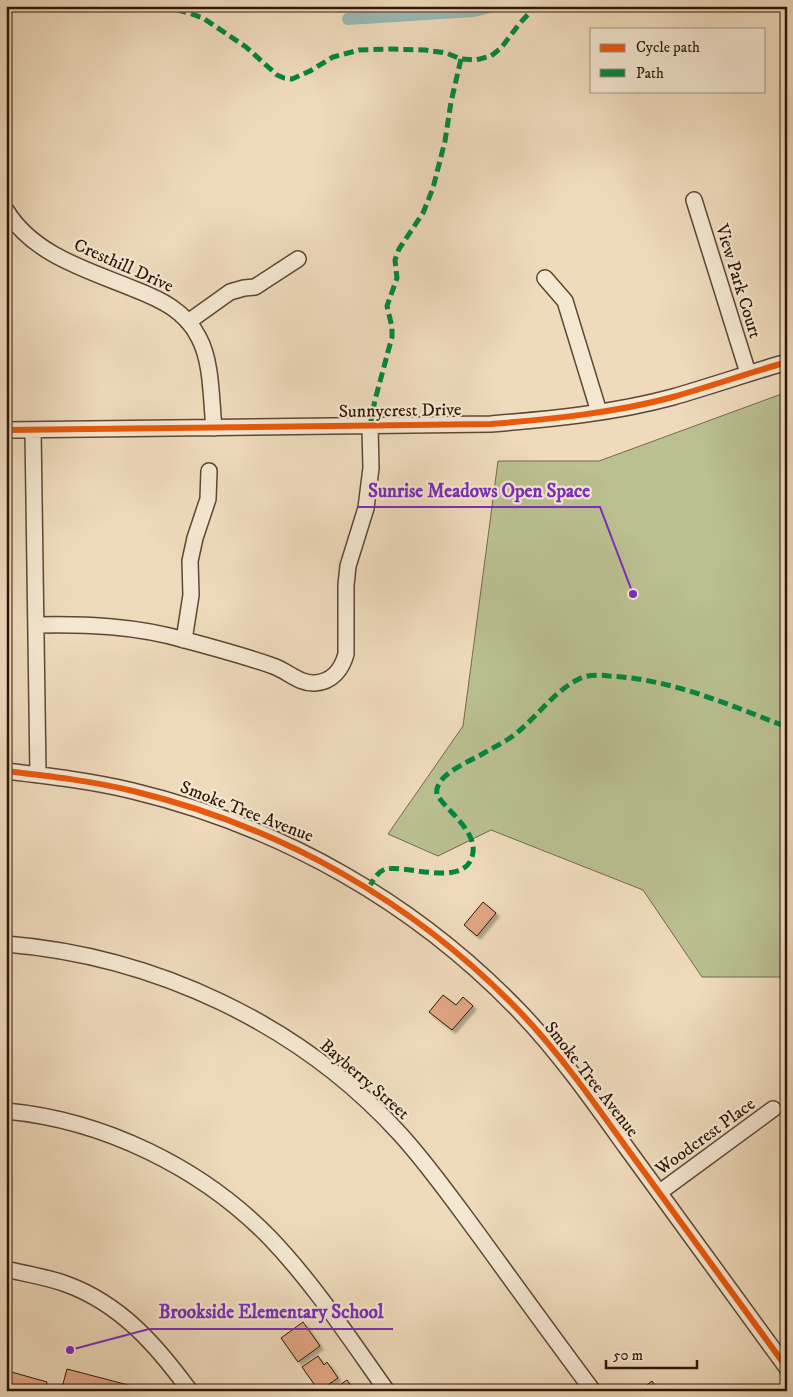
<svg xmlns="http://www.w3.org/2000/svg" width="793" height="1397" font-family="'IM FELL DW Pica',serif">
<defs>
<filter id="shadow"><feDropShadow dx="3.5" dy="3.5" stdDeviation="1" flood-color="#0004"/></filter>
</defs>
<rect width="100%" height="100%" fill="#efdbbc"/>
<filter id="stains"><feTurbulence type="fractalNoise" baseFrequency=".004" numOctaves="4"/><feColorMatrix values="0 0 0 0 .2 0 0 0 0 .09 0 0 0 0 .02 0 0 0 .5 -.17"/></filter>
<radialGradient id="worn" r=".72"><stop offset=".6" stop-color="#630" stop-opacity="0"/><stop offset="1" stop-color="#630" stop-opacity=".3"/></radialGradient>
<path fill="#bac090" stroke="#746b4c" d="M 787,392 L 787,977 L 702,977 L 643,890 L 491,830 L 438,856 L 388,834 L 463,726 L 498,461 L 599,461 Z"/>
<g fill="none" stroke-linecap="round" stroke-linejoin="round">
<path stroke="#9abab6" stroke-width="12" d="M 348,19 L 474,11 L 494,6"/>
</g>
<path fill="#e2a785" stroke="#2e1607" filter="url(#shadow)" d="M 483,902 L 496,913 L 477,936 L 464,925 Z
M 443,995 L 456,1005 L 463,997 L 473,1006 L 452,1030 L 429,1012 Z
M 303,1322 L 320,1346 L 298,1362 L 281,1338 Z
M 318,1356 L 324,1365 L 327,1362 L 338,1378 L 319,1391 L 302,1367 Z
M 67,1369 L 132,1386 L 131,1391 L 61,1391 Z
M 8,1371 L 47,1382 L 45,1391 L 6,1391 L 6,1379 Z
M 347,1380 L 354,1390 L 331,1391 Z
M 652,1381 L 659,1391 L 639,1391 Z"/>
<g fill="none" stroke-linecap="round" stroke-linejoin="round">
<defs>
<path id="minor" d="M 694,200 L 748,373
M 6,210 C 33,255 88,270 134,289 C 160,299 186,311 199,338 C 212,362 211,400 214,428
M 545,278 L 565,301 L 599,412
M 188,322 L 230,292 L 244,288 L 255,287 L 298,259
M 6,430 L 491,424 C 552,419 614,413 673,397 C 711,386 749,373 787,362
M 33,430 L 38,775
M 37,625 C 88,624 136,626 185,640 C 215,648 245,656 273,666 C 288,671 299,684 315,683 C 332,682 342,669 346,654 L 346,585 L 348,566 L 366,508 L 371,468 L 370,426
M 184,640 L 191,595 L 190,561 L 195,538 L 208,499 L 209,471
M 6,771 C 49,776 92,781 133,791 C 282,827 416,903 521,1013 C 560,1054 593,1101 626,1147 C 680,1220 733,1294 787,1368
M 6,944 C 155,956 300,1024 400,1134 C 430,1167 455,1203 481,1238 C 518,1289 555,1340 593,1391
M 6,1111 C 104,1120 202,1168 270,1238 C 314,1284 350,1339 387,1391
M 660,1192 L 773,1109
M 6,1269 C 26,1274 47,1277 66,1284 C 121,1304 157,1346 190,1391"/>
</defs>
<use href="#minor" stroke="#5e4734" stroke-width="18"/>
<use href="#minor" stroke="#f5e8d3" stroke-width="15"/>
<path stroke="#00873e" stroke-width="5" stroke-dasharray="10 5" stroke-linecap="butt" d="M 162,6 L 189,13 L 203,18 L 246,47 L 277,75 L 284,78 L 292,79 L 310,71 L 333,57 L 359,50 L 390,49 L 425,50 L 446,53 L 461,59 L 476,60 L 491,56 L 501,48 L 520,23 L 536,6
M 370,426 L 375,400 L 392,337 L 392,327 L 387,306 L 397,278 L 395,260 L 399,249 L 423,213 L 433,188 L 445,141 L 451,102 L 461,59
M 368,888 C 373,882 377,871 386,869 C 408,865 463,887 472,857 C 475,847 472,839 467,831 C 459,818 446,808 437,795 C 433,775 469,762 484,753 C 496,746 509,740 519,731 C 539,714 556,690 579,679 C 588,674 600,675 609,676 C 672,679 729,705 787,727"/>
<defs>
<path id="cycleway" d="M 6,430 L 491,424 C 552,419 614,413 673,397 C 711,386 749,373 787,362
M 6,771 C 49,776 92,781 133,791 C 282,827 416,903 521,1013 C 560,1054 593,1101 626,1147 C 680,1220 733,1294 787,1368"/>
</defs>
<use href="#cycleway" stroke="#f5e8d3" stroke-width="9"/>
<use href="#cycleway" stroke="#e8590c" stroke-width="6"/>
</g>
<g text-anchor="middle" stroke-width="4.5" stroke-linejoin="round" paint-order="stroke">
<g font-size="18" fill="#2e1607" stroke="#f5e8d3">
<text transform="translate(124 265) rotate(24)" y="6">Cresthill Drive</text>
<text transform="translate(739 281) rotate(73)" y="6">View Park Court</text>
<text transform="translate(400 410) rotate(-1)" y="6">Sunnycrest Drive</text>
<text transform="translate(247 811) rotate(21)" y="6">Smoke Tree Avenue</text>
<text transform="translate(365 1079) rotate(41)" y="6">Bayberry Street</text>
<text transform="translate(592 1079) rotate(52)" y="6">Smoke Tree Avenue</text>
<text transform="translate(705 1136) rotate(-36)" y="6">Woodcrest Place</text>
</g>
</g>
<path fill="none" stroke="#7b2cbf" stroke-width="2" d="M633 594L600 507H358M70 1350L149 1329H393"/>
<g fill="#7b2cbf" stroke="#f5e8d3" stroke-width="2">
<circle cx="633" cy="594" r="5"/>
<circle cx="70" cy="1350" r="5"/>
</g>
<g font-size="19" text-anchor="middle" font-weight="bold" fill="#7b2cbf" stroke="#f5e8d3" stroke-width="4.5" stroke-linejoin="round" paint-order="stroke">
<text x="479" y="497">Sunrise Meadows Open Space</text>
<text x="271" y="1318">Brookside Elementary School</text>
</g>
<rect width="793" height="1397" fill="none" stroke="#efdbbc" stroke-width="25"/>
<rect x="8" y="8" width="778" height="1382" fill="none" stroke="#2e1607" stroke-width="2.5"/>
<rect x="12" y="12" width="768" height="1372" fill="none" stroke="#2e1607"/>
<rect x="590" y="28" width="175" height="65" fill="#f5e8d3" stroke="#a59481"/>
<rect x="600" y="44" width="25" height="8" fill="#e8590c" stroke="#a59481"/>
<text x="636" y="52" font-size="15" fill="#2e1607">Cycle path</text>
<rect x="600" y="69" width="25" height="8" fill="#00873e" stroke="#a59481"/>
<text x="636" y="78" font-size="15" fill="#2e1607">Path</text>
<path d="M606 1360v8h91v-8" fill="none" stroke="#2e1607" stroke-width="2.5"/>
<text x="613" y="1360" font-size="15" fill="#2e1607" stroke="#f5e8d3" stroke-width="4" paint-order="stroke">50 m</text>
<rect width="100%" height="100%" filter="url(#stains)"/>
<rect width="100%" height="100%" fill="url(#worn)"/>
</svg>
